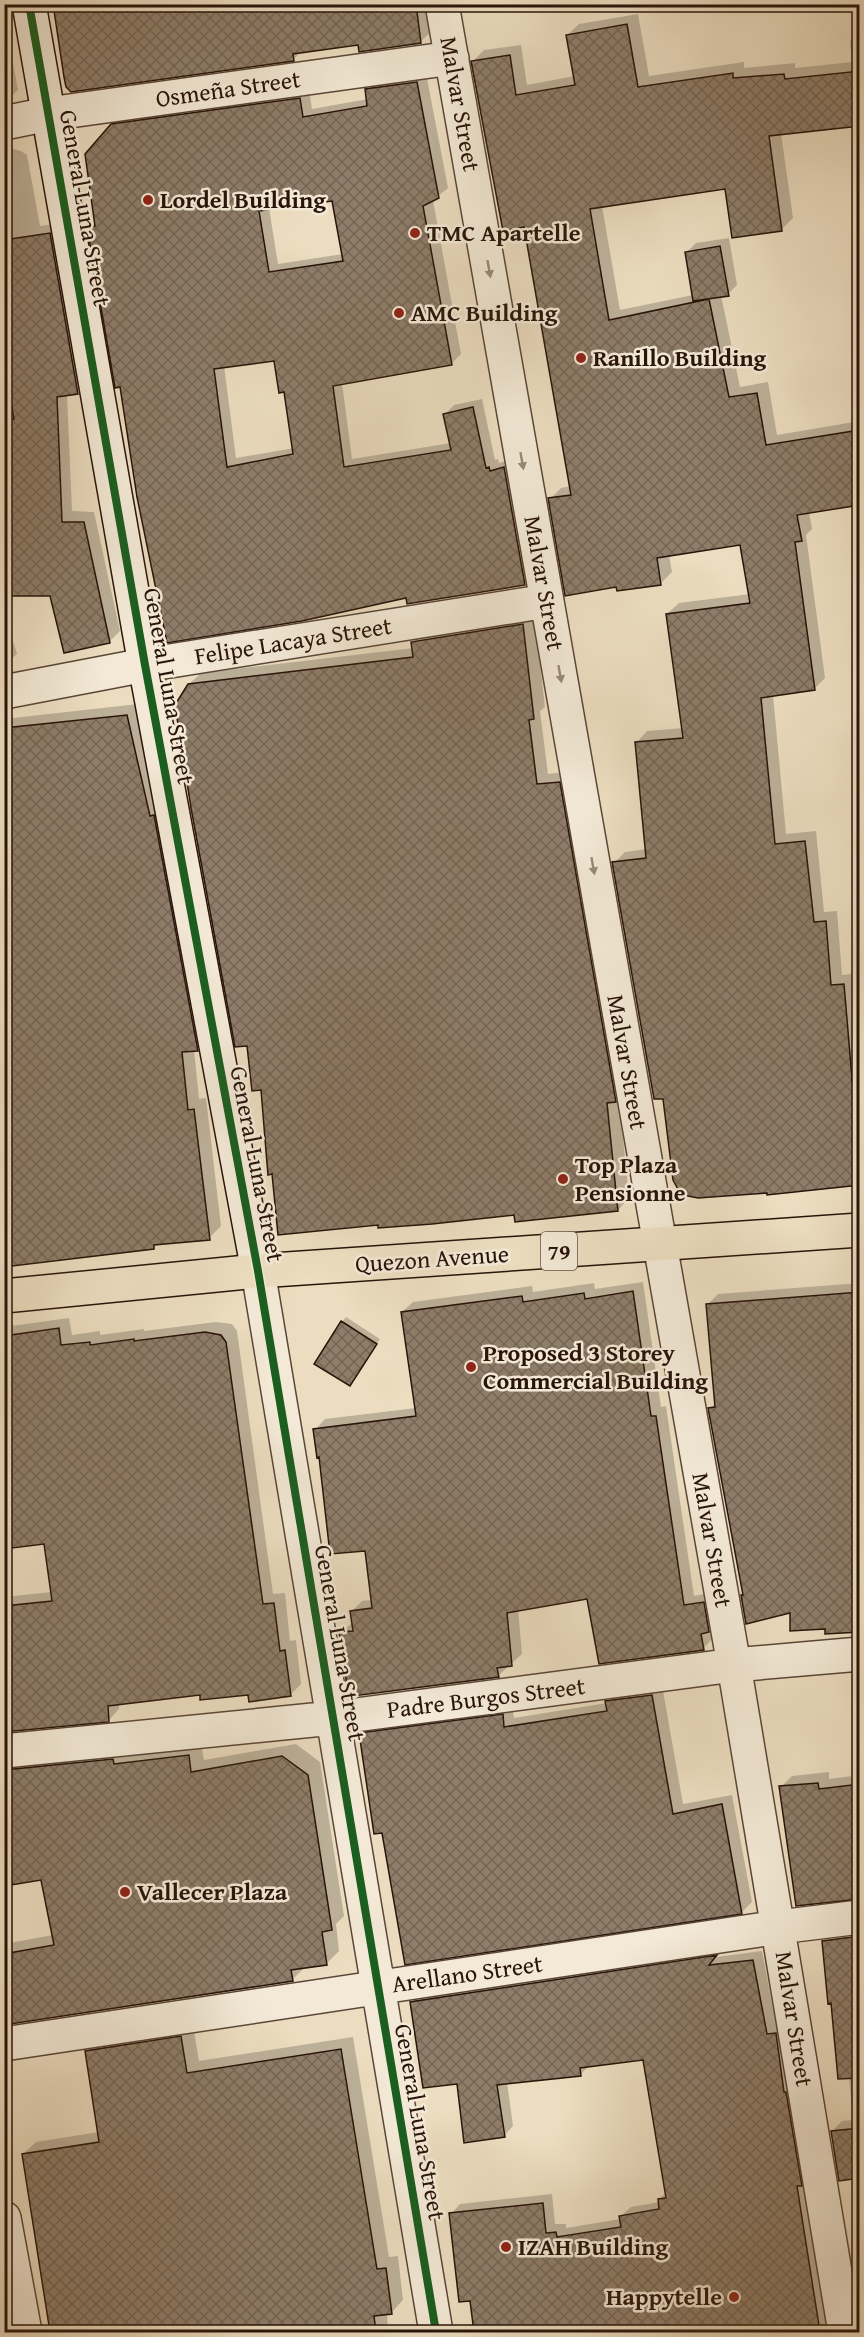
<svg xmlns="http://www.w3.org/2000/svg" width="864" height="2337" font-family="'Gentium Book Plus',serif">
<defs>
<pattern id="building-cross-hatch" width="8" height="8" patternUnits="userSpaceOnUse" patternTransform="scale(1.5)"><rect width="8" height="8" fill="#8e7d69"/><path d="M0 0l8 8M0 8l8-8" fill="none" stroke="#746555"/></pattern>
</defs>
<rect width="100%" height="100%" fill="#ecddc0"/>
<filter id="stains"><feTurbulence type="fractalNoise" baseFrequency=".00333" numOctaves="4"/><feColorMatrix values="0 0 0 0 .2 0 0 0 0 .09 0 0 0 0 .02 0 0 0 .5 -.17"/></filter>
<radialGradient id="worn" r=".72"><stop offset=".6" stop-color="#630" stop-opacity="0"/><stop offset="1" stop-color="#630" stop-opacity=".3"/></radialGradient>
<path fill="#0003" fill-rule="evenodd" d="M 56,4 L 428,4 L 432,31 L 420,42 L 360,43 L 301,51 L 293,60 Z
M 4,14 L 18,90 L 4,103 Z
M 638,14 L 649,76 L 744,62 L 744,68 L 795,63 L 795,68 L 852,62 L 850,41 L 860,31 L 860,125 L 781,133 L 793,218 L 782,229 L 726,188 L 602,206 L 620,310 L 693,295 L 687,252 L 696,243 L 729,238 L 737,285 L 728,294 L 721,295 L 740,387 L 768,382 L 777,435 L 860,421 L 860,503 L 809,512 L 812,529 L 806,535 L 825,678 L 814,689 L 773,695 L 786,834 L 816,831 L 824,912 L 837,911 L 842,975 L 853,974 L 860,982 L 860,1183 L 665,1097 L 614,863 L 625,852 L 647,849 L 636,743 L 647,731 L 683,728 L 667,614 L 679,603 L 750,594 L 741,543 L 669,555 L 672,572 L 661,583 L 617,585 L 550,499 L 561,488 L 571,486 L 525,225 L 473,61 L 484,50 L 521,45 L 527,85 L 575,76 L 567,35 L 579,24 Z
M 426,73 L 448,188 L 433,200 L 461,354 L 452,363 L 342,383 L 352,459 L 451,443 L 445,414 L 454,405 L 482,399 L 495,460 L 498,459 L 499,463 L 513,459 L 534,575 L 524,584 L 407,596 L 302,620 L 122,385 L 89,228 L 96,221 L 112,125 L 121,116 L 309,90 L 312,109 L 368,99 L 367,90 L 376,80 ZM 333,199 L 343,254 L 278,264 L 269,208 ZM 275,359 L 286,391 L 294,448 L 236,458 L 224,366 Z
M 4,147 L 21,151 L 27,155 L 40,226 L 61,223 L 88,381 L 78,392 L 67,394 L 72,511 L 94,512 L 120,631 L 109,642 L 52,595 L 4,595 L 4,417 L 14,413 L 4,358 Z
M 534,613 L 545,707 L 540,711 L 548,774 L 571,771 L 619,1098 L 629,1198 L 618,1210 L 516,1214 L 263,1088 L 248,1044 L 189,684 L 201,673 L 414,648 L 413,642 L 424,631 Z
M 4,614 L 17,654 L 4,665 Z
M 138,704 L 209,1037 L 197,1049 L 194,1050 L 199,1099 L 206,1098 L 221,1226 L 209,1238 L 158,1243 L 154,1247 L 4,1266 L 4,719 Z
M 643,1282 L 661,1407 L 666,1406 L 694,1596 L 714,1592 L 713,1638 L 703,1649 L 588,1598 L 518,1609 L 522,1654 L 498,1676 L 341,1633 L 353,1622 L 352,1611 L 362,1601 L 372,1600 L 366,1549 L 321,1456 L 315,1430 L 325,1419 L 416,1408 L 402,1312 L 413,1302 L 532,1286 L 533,1292 L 594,1283 L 595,1289 Z
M 860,1283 L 860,1630 L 826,1627 L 791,1611 L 744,1594 L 710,1409 L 716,1402 L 707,1305 L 718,1294 Z
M 346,1317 L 380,1339 L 350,1384 L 342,1322 Z
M 69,1318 L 72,1335 L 100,1331 L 100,1335 L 144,1329 L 144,1331 L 216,1322 L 232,1324 L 237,1331 L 273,1594 L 285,1593 L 290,1641 L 296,1640 L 301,1684 L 290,1695 L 201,1693 L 119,1703 L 119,1709 L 109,1720 L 4,1732 L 4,1597 L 52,1592 L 45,1542 L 4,1548 L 4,1327 Z
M 662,1685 L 683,1804 L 732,1795 L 752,1902 L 742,1912 L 406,1963 L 384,1832 L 361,1734 L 371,1724 L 512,1705 L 514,1718 L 607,1703 L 617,1691 Z
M 201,1742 L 204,1760 L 296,1744 L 320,1762 L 344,1916 L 336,1924 L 339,1951 L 326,1964 L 306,1966 L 292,1980 L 4,2023 L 4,1944 L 53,1935 L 42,1878 L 6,1770 L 19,1757 Z
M 829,1772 L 829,1779 L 860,1775 L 860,1891 L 781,1787 L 792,1776 Z
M 860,1938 L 860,2199 L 857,2176 L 832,2131 L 842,2121 L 853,2120 L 848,2068 Z
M 724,1947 L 716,1957 L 762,1951 L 776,2025 L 785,2024 L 830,2332 L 475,2332 L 471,2299 L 451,2214 L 460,2204 L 552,2194 L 555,2224 L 566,2224 L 566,2228 L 621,2219 L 621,2216 L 631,2207 L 660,2202 L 659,2199 L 667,2192 L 645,2058 L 590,2065 L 581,2074 L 507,2082 L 513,2126 L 504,2136 L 458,2082 L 412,2002 L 421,1993 Z
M 193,2025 L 199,2061 L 353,2037 L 389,2257 L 398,2256 L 403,2300 L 391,2313 L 387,2313 L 388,2332 L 52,2332 L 23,2154 L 36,2142 L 99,2132 L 87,2051 L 99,2039 Z"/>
<path fill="url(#building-cross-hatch)" stroke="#29140a" stroke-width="1.5" fill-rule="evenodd" d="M 53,4 L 416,4 L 421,43 L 359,52 L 358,45 L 293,54 L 294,61 L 71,92 L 66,87 L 64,77 Z
M 627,24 L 638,87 L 733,73 L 733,78 L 784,74 L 785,79 L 860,71 L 860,126 L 769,136 L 782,231 L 732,238 L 725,189 L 590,209 L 609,320 L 709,299 L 729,397 L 757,393 L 766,445 L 860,430 L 860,505 L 797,515 L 802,541 L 795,542 L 815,690 L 761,698 L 775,844 L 805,841 L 814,922 L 826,921 L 831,985 L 844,984 L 853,1090 L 860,1089 L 860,1185 L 767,1195 L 767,1193 L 698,1198 L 688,1196 L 679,1191 L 673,1180 L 663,1099 L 654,1099 L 612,862 L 646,858 L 635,742 L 683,738 L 666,614 L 750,603 L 740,545 L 657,558 L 661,585 L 617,591 L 616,587 L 565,596 L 548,498 L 571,495 L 524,227 L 503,231 L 471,61 L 510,55 L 516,95 L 575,85 L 566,35 Z
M 417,82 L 439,198 L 423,206 L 452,365 L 333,386 L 344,467 L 451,450 L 443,414 L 473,407 L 486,468 L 489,467 L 490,471 L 504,467 L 525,585 L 407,604 L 406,598 L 302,621 L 167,643 L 137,497 L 120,387 L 115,388 L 87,227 L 95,226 L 85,154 L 111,124 L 300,98 L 303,117 L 367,106 L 365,89 ZM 332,201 L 343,261 L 269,272 L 259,211 ZM 274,361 L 279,393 L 284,392 L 293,454 L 227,467 L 214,369 Z
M 50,233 L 78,394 L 57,397 L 62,522 L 84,522 L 110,643 L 64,653 L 50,596 L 4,596 L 4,423 L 14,419 L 4,367 L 4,240 Z
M 720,246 L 729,296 L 693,301 L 685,252 Z
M 523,624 L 534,719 L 529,720 L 537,784 L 560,782 L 616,1102 L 607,1103 L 618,1211 L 515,1222 L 514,1215 L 432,1224 L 378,1228 L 378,1225 L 278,1235 L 272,1174 L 268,1175 L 261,1090 L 252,1091 L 247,1046 L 235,1047 L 191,808 L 175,705 L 188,684 L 413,657 L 411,642 Z
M 127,715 L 150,816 L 154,815 L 198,1051 L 182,1052 L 188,1110 L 194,1109 L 210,1240 L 154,1245 L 154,1249 L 4,1267 L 4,862 L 11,861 L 4,799 L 4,728 Z
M 633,1291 L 651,1416 L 656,1416 L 684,1605 L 704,1602 L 709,1632 L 701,1634 L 704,1650 L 599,1664 L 587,1599 L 507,1613 L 512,1666 L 497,1668 L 499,1677 L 353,1696 L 353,1692 L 348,1693 L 339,1632 L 353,1631 L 350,1611 L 372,1608 L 365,1551 L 330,1554 L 319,1457 L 317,1458 L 313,1429 L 416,1416 L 401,1312 L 522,1296 L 523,1302 L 584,1293 L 585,1299 Z
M 860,1292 L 860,1632 L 825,1634 L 825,1629 L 790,1631 L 790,1613 L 746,1624 L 741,1595 L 743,1595 L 708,1408 L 715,1407 L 706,1304 Z
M 341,1321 L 377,1344 L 350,1386 L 314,1364 Z
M 59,1328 L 61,1345 L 90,1342 L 90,1345 L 134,1339 L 134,1341 L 205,1332 L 221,1335 L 226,1342 L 263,1604 L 274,1603 L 280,1651 L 285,1650 L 291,1696 L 249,1702 L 248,1695 L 200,1700 L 200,1695 L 108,1706 L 109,1722 L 4,1732 L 4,1606 L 52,1601 L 44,1544 L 4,1549 L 4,1336 Z
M 652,1695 L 673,1814 L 722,1804 L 742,1914 L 405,1965 L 382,1833 L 374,1834 L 359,1733 L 503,1714 L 504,1727 L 607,1711 L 605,1701 Z
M 189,1755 L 191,1772 L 282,1756 L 308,1775 L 332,1930 L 322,1932 L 327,1965 L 291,1970 L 293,1981 L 4,2025 L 4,1954 L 54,1945 L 41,1880 L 4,1886 L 4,1770 L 113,1759 L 114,1764 Z
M 818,1783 L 819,1789 L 860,1784 L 860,1899 L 796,1906 L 779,1786 Z
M 860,1936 L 860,2078 L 838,2079 L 831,2003 L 828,2004 L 822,1941 Z
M 717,1955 L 709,1965 L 753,1960 L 767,2034 L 776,2033 L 784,2092 L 786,2092 L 802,2186 L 797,2186 L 820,2332 L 474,2332 L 470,2301 L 459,2302 L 449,2213 L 543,2203 L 546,2233 L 556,2232 L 557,2237 L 621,2227 L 619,2216 L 659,2209 L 658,2199 L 666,2198 L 643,2060 L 580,2068 L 581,2076 L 497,2085 L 505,2137 L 464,2143 L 457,2084 L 423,2088 L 410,2002 Z
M 181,2036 L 187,2073 L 341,2049 L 377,2269 L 386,2268 L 392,2314 L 374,2316 L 376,2332 L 50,2332 L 22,2154 L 99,2142 L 85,2051 Z
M 860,2128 L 860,2178 L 839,2181 L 831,2131 Z"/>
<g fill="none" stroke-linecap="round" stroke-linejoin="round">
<defs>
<path id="street" d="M 442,4 L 734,1665 L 845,2332
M 4,123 L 48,114 L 452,58
M 4,692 L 145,665 L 547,601
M 258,1271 L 436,2332
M 4,1751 L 333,1718 L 734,1665 L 860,1654
M 4,2044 L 779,1927 L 860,1917
M 4,2218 L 25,2332"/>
<path id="secondary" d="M 29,4 L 145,665 L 258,1271"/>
<path id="primary" d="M 4,1296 L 258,1271 L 860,1230"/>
</defs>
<use href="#street" stroke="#5a4638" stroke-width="36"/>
<use href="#secondary" stroke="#29140a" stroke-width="36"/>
<use href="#primary" stroke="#29140a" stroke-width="36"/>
<use href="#street" stroke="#f3e9d6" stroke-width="33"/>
<use href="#secondary" stroke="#f3e9d6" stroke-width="33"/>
<use href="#primary" stroke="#ecddc0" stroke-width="33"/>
<defs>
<path id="cycleway" d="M 29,4 L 145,665 L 258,1271 L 436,2332"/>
</defs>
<use href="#cycleway" stroke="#f3e9d6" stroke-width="11"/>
<use href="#cycleway" stroke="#1b5e20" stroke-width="8"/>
</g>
<defs><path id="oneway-solid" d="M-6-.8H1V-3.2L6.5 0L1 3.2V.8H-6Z" transform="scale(1.5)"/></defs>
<g fill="#98897a">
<use href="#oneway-solid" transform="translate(489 269) rotate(80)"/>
<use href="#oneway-solid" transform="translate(522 461) rotate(80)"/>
<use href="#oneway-solid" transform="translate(560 674) rotate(80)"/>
<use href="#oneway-solid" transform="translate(593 866) rotate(80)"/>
</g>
<g fill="#8f2418" stroke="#f3e9d6" stroke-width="2">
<circle cx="148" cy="200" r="6"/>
<circle cx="415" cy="233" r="6"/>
<circle cx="399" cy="313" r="6"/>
<circle cx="581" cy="358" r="6"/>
<circle cx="563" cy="1179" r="6"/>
<circle cx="471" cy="1367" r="6"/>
<circle cx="125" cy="1892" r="6"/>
<circle cx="506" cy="2247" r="6"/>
<circle cx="734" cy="2297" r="6"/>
</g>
<g text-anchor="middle" stroke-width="5" stroke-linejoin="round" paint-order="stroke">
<rect fill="#f3e9d6" stroke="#665447" stroke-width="1.5" x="541" y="1232" width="36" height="38" rx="4.5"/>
<g font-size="22" font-weight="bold" fill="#29140a">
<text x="559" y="1259">79</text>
</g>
<g font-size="24" fill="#29140a" stroke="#f3e9d6">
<text transform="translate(228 89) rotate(-8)" y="8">Osmeña Street</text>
<text transform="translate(460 104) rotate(80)" y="8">Malvar Street</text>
<text transform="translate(85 208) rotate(80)" y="8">General Luna Street</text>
<text transform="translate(544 583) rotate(80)" y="8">Malvar Street</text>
<text transform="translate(293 641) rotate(-9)" y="8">Felipe Lacaya Street</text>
<text transform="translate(169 686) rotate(80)" y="8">General Luna Street</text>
<text transform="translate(627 1062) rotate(80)" y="8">Malvar Street</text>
<text transform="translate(257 1164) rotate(79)" y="8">General Luna Street</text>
<text transform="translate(432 1259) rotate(-4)" y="8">Quezon Avenue</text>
<text transform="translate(712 1540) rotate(80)" y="8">Malvar Street</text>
<text transform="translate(340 1643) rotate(80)" y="8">General Luna Street</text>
<text transform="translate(486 1698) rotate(-7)" y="8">Padre Burgos Street</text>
<text transform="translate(467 1974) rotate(-8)" y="8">Arellano Street</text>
<text transform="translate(794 2019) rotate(81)" y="8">Malvar Street</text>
<text transform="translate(420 2122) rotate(80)" y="8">General Luna Street</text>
</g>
<g font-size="24" font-weight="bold" fill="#29140a" stroke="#f3e9d6" text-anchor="start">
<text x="160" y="208">Lordel Building</text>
<text x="427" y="241">TMC Apartelle</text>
<text x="411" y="321">AMC Building</text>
<text x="593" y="366">Ranillo Building</text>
<text x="575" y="1173">Top Plaza<tspan x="575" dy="28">Pensionne</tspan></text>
<text x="483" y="1361">Proposed 3 Storey<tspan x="483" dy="28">Commercial Building</tspan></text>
<text x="137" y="1900">Vallecer Plaza</text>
<text x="518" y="2255">IZAH Building</text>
<text x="722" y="2305" text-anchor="end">Happytelle</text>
</g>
</g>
<rect width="864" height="2337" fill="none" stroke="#ecddc0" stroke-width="24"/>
<rect x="6" y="6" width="852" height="2325" fill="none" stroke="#29140a" stroke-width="3"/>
<rect x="12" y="12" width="840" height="2313" fill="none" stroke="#29140a" stroke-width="1.5"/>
<rect width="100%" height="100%" filter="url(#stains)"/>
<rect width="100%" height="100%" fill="url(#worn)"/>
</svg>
